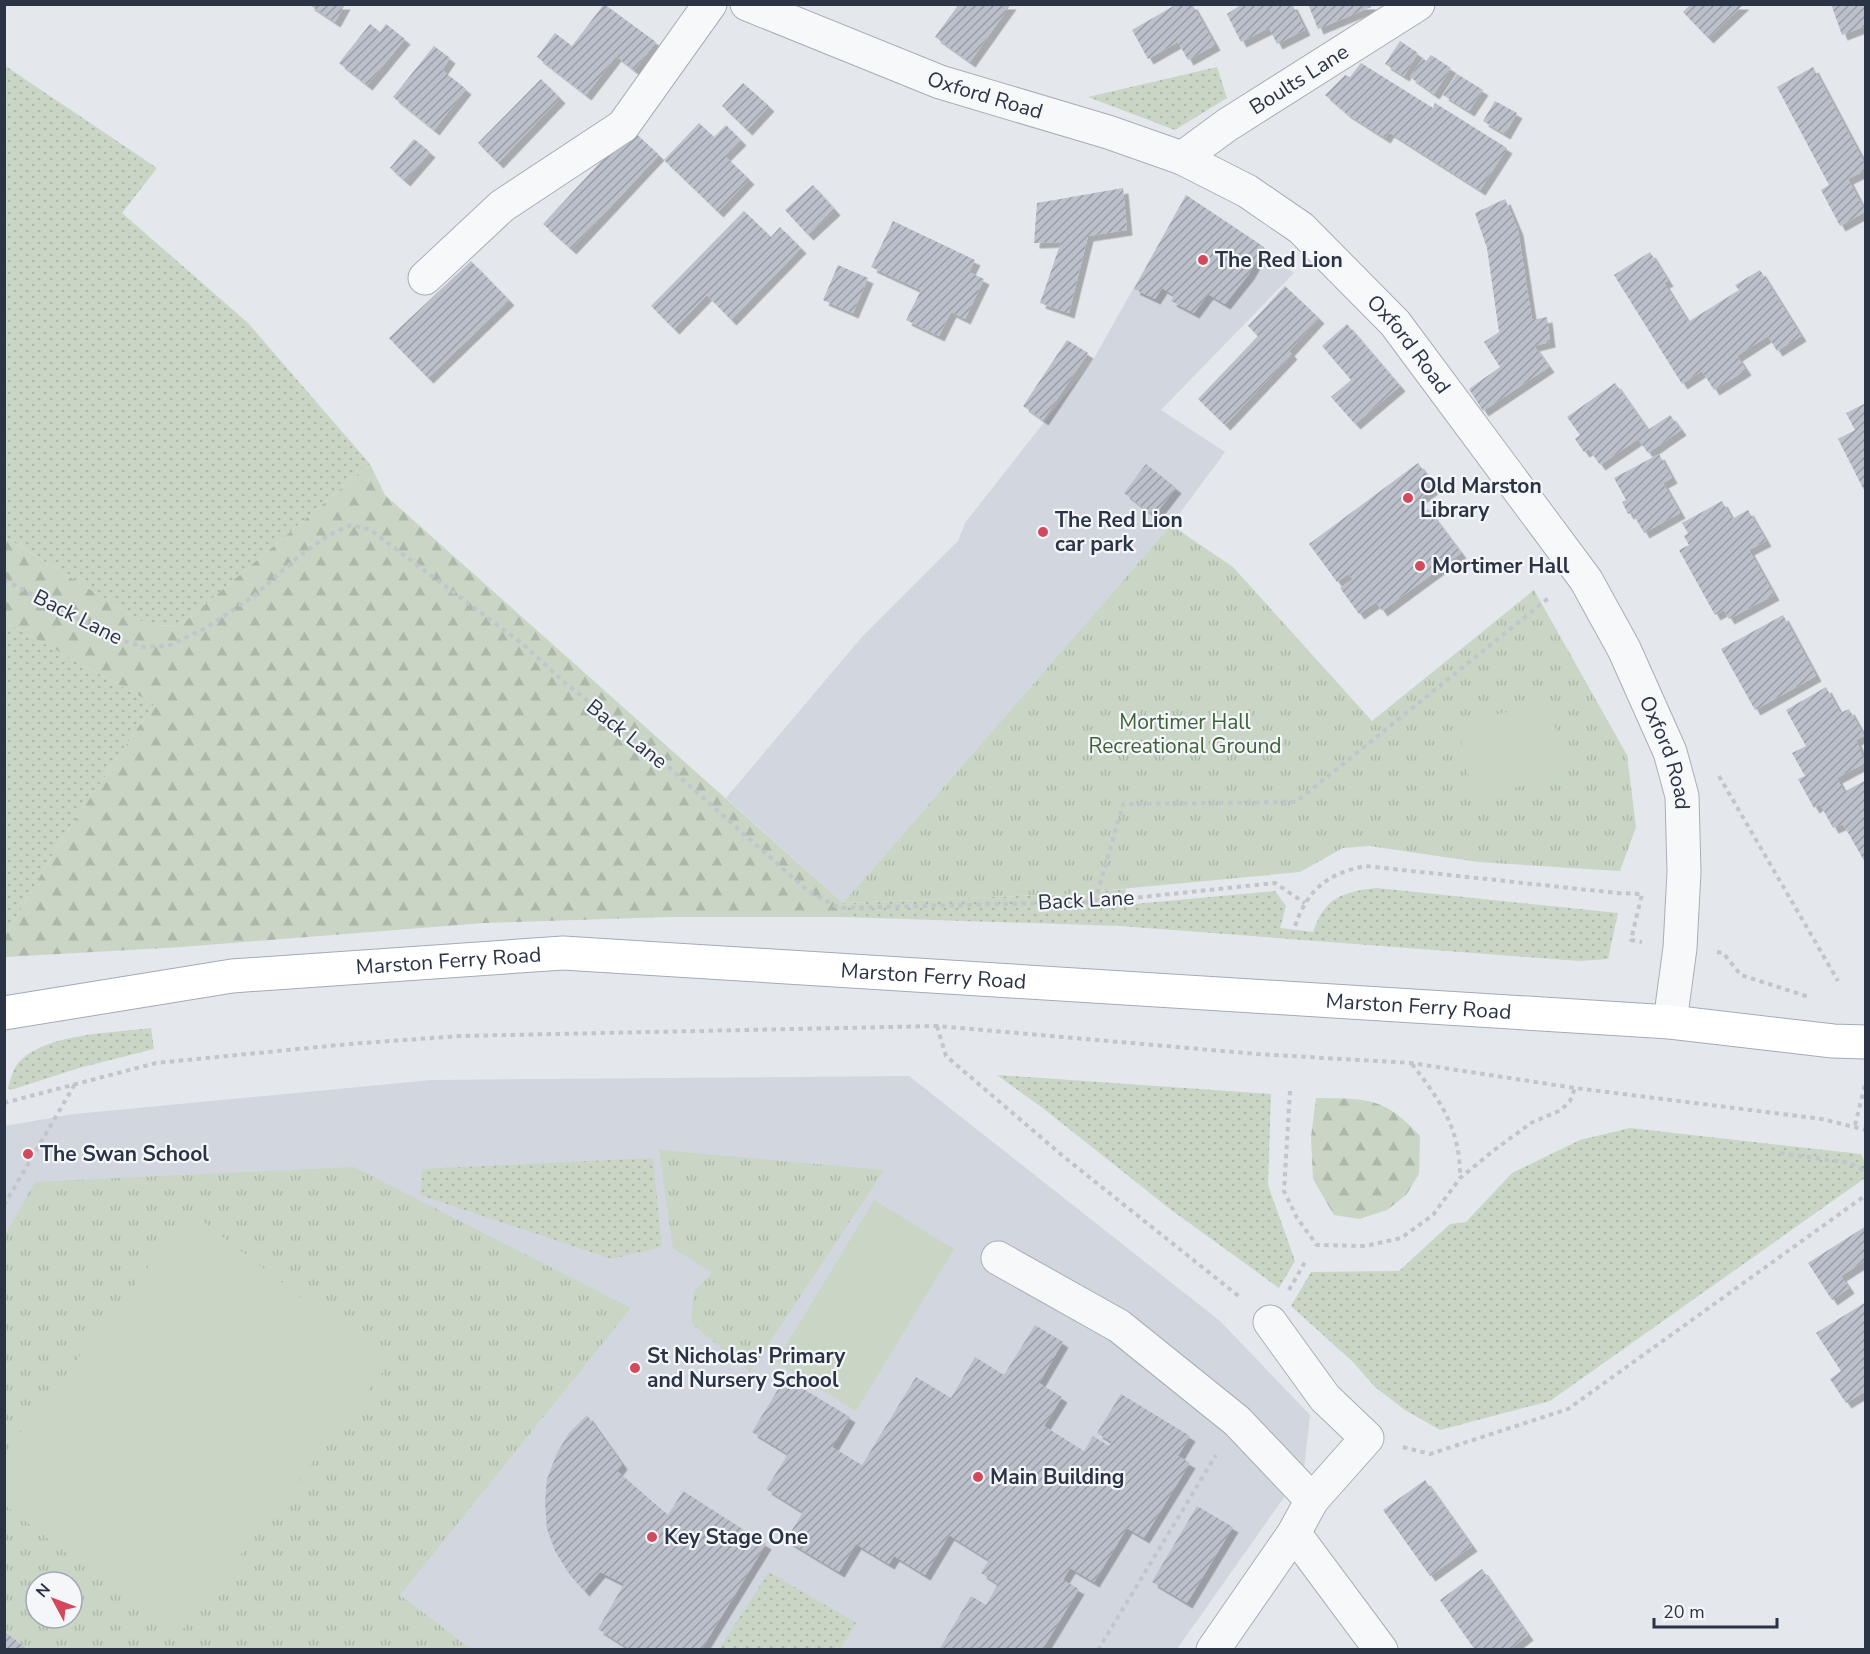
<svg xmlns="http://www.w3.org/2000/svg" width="1870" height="1654" font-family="'Nunito Sans',sans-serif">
<defs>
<pattern id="grass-dots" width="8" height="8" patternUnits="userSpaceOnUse" patternTransform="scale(1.5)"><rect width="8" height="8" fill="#c9d6c5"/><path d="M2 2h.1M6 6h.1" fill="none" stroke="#adb8ab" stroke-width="1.8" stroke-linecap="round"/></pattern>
<pattern id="forest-firs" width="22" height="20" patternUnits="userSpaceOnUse" patternTransform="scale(1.5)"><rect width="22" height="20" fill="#c9d6c5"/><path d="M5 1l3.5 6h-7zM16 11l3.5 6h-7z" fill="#adb8ab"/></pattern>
<pattern id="park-tufts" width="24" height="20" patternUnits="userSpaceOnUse" patternTransform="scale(1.5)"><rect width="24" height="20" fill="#c9d6c5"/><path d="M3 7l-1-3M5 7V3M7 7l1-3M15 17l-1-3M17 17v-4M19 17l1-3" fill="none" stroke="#adb8ab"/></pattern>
<pattern id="building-hatch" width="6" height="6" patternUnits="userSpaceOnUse" patternTransform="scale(1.5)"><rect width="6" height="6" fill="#bbc0ca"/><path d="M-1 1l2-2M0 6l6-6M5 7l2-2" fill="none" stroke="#989da6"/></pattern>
<filter id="shadow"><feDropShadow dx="5.5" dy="5.5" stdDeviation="0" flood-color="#0004"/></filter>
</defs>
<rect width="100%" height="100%" fill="#e4e7ec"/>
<path fill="#d2d6de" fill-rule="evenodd" d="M 1186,195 L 1264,247 L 1294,273 L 1161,410 L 1225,452 L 1171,525 L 843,903 L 726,798 L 861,638 L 958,541 L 965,523 L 1093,360 Z
M 909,1076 L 1220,1321 L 1310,1415 L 1304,1469 L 1177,1649 L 5,1650 L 5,1126 L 74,1114 L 432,1080 ZM 36,1582 L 72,1582 L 72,1618 L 36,1618 Z"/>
<path fill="url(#grass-dots)" d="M 4,65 L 157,168 L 122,213 L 248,323 L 370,464 L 181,625 L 149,626 L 5,537 Z
M 1217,67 L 1227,98 L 1175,130 L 1088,97 Z
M 5,622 L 154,704 L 57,847 L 5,937 Z
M 1377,888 L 1618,913 L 1608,959 L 1579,961 L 1120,926 L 844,917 L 843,903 L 1067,894 L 1126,889 L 1124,905 L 1275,891 L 1286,906 L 1280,928 L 1313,932 C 1325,897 1342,892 1377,888 Z
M 151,1028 L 154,1049 L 79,1068 L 11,1090 L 8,1088 C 10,1081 12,1072 16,1066 C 40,1033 113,1033 151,1028 Z
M 997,1075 L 1271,1094 L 1268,1185 L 1295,1261 L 1279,1288 L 1170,1209 L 1044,1109 Z
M 1630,1128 L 1861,1154 L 1865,1162 L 1865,1178 L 1550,1401 L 1440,1430 L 1405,1410 L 1375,1387 L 1353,1362 L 1291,1306 L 1311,1272 L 1399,1271 L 1450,1224 L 1466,1222 L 1512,1173 L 1580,1140 Z
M 653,1158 L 662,1247 L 612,1259 L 420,1195 L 422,1169 Z
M 769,1572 L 856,1623 L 840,1649 L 719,1649 Z"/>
<path fill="url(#forest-firs)" d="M 370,464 L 385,495 L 843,903 L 844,917 L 668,917 L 484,923 L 182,947 L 5,957 L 5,937 L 57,847 L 154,704 L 5,622 L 5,537 L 149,626 L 181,625 Z
M 1316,1098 C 1366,1099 1384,1096 1420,1136 L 1419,1174 L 1406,1195 L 1387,1210 L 1359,1219 L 1334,1215 L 1313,1179 L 1311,1137 Z"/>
<path fill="url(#park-tufts)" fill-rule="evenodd" d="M 1171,525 L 1233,567 L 1372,721 L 1534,590 L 1627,755 L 1636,827 L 1620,871 L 1478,862 L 1370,846 L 1343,848 L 1300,872 L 1067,894 L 843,903 Z
M 659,1150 L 884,1170 L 750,1372 L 691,1323 L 694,1291 L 712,1273 L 673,1248 Z
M 354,1167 L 631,1308 L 400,1595 L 471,1649 L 28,1650 L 5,1631 L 5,1235 L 35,1182 ZM 36,1582 L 72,1582 L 72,1618 L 36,1618 Z"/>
<path fill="#c9d6c5" d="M 1549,702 L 1567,775 L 1474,797 L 1457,724 Z
M 874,1200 L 954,1249 L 856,1411 L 776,1362 Z
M 191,1212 L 388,1365 L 176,1638 L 5,1505 L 4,1454 Z"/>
<path fill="url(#building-hatch)" filter="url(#shadow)" d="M 308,4 L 345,4 L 335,22 Z
M 604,4 L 656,42 L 634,70 L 616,56 L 586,95 L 537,57 L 555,33 L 572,46 Z
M 959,4 L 1011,4 L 970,62 L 935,37 Z
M 1177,4 L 1192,4 L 1215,45 L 1188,60 L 1178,42 L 1148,59 L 1132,30 Z
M 1242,4 L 1292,4 L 1305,30 L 1277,44 L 1269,28 L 1241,42 L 1227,14 Z
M 1308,4 L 1370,4 L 1371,7 L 1318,29 Z
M 1691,4 L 1744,4 L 1708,38 L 1683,12 Z
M 1831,4 L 1866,4 L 1866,26 L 1842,35 Z
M 370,24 L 380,32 L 386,24 L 405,39 L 367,85 L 339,63 Z
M 1400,41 L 1418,53 L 1404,76 L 1385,64 Z
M 434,46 L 450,58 L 442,70 L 466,89 L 434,130 L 393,97 Z
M 1431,55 L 1451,68 L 1434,94 L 1410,77 L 1423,58 L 1426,61 Z
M 1361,63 L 1433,108 L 1435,103 L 1507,148 L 1480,190 L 1389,132 L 1385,138 L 1346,113 L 1325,95 L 1345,75 L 1350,77 Z
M 1813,67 L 1866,166 L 1866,170 L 1848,179 L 1865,212 L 1840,226 L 1821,190 L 1829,185 L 1777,87 Z
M 1457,74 L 1483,90 L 1469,111 L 1443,95 Z
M 541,79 L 560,98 L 498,163 L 478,143 Z
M 743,83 L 769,106 L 747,130 L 722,106 Z
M 1495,101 L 1517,113 L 1505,134 L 1483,121 Z
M 699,123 L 714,137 L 726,125 L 741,140 L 725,156 L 749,179 L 718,212 L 664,160 Z
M 631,129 L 659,155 L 571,249 L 543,224 Z
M 414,139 L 430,152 L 405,181 L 390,168 Z
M 813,185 L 835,210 L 808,235 L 785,210 Z
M 1123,188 L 1127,230 L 1088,236 L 1069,313 L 1040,303 L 1061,242 L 1034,243 L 1037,203 Z
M 1186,195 L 1264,247 L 1249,274 L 1225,304 L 1208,294 L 1194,313 L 1171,301 L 1174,295 L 1162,288 L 1155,299 L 1134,289 Z
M 1505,199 L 1518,230 L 1532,320 L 1547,317 L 1550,342 L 1534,346 L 1549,367 L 1483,411 L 1469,389 L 1500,367 L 1484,342 L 1499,332 L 1487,248 L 1475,213 Z
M 744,211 L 771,237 L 780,227 L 801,248 L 731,320 L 707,295 L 674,329 L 651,306 Z
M 893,221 L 975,260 L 969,272 L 984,279 L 965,319 L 951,312 L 939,336 L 906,320 L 921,290 L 871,267 Z
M 1650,252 L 1668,281 L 1664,283 L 1688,322 L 1739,290 L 1735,285 L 1760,270 L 1801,336 L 1777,351 L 1768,336 L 1737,356 L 1746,370 L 1714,390 L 1702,371 L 1682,384 L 1614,275 Z
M 471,261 L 509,300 L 428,378 L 389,338 Z
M 838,265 L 868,278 L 853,313 L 823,300 Z
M 1285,286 L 1319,318 L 1289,351 L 1292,354 L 1225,425 L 1198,399 L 1258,336 L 1248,326 Z
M 1347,324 L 1400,386 L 1355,424 L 1331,397 L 1351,380 L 1322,346 Z
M 1067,340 L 1088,353 L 1043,420 L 1023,406 Z
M 1615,383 L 1648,430 L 1670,415 L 1681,430 L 1648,453 L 1638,439 L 1600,465 L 1589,449 L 1584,452 L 1575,439 L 1580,435 L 1567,417 Z
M 1866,403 L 1866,494 L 1838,439 L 1855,430 L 1846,413 Z
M 1659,454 L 1672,478 L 1663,483 L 1680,513 L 1644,533 L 1632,512 L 1628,514 L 1622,502 L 1626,500 L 1614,478 Z
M 1418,463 L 1435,487 L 1417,501 L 1425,511 L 1428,509 L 1461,553 L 1382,611 L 1376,602 L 1359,614 L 1340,588 L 1353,579 L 1348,574 L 1337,582 L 1309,544 Z
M 1146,464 L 1176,488 L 1154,516 L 1124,493 Z
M 1722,501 L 1732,519 L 1748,510 L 1766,541 L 1749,550 L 1774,595 L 1729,619 L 1724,610 L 1715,615 L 1679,550 L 1689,545 L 1684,536 L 1688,533 L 1682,523 Z
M 1783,615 L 1816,676 L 1755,710 L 1721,649 Z
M 1826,687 L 1840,713 L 1849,709 L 1864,736 L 1856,740 L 1865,763 L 1837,778 L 1844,792 L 1866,780 L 1866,864 L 1843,824 L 1833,828 L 1820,804 L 1814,808 L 1798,779 L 1805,776 L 1792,753 L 1806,746 L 1786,710 Z
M 1866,1226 L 1866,1260 L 1841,1276 L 1849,1288 L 1832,1300 L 1808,1263 Z
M 1866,1302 L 1866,1391 L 1846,1403 L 1830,1379 L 1841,1371 L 1816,1333 Z
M 1035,1325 L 1063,1342 L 1039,1383 L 1062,1397 L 1044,1426 L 1084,1451 L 1093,1436 L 1109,1446 L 1112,1442 L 1097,1433 L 1121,1394 L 1190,1436 L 1178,1456 L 1190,1463 L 1144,1538 L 1127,1528 L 1094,1582 L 1070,1568 L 1063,1580 L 1079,1589 L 1042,1650 L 985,1650 L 979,1646 L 976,1650 L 939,1650 L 971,1596 L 986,1605 L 998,1584 L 981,1573 L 989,1560 L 949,1535 L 925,1575 L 894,1556 L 889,1564 L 856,1544 L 839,1572 L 786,1540 L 803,1512 L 766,1489 L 788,1454 L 752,1432 L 785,1378 L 850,1417 L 832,1447 L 862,1465 L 916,1377 L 951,1398 L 975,1357 L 1004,1375 Z
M 587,1415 L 622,1464 L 617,1471 L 668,1515 L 683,1491 L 766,1544 L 701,1650 L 631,1650 L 598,1629 L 624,1584 L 600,1572 L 584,1591 L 570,1575 L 555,1551 L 547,1529 L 545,1502 L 547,1479 L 557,1453 L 569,1433 Z
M 1425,1480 L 1472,1546 L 1430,1576 L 1383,1510 Z
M 1197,1506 L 1233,1527 L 1187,1603 L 1152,1582 Z
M 1482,1569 L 1528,1635 L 1509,1650 L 1475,1650 L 1440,1600 Z
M 4,1631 L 28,1650 L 4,1650 Z"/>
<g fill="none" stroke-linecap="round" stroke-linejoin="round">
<defs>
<g id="minor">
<path id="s1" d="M 747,4 L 940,82 L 1108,132 L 1182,158 L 1247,191 L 1301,228 L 1395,323 L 1586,580 L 1624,649 L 1670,752 L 1682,796 L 1684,872 L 1680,948 L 1670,1022"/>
<path id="s2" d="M 1182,158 L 1227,125 L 1418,4"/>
<path d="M 425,278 L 502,206 L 623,126 L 710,4"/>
<path d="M 998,1258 L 1119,1326 L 1237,1421 L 1312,1500"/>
<path d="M 1294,1533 L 1381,1650"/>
<path d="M 1213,1650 L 1294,1533 L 1312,1500 L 1367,1438 L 1325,1398 L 1270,1322"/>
</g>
<g id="major">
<path id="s3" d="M 4,1013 L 232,976 L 563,953 L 1670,1022 L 1833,1041 L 1866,1042"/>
</g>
</defs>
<use href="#minor" stroke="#a9aeb7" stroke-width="35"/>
<use href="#major" stroke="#a3abb8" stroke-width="35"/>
<path stroke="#c2c5cb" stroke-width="4" stroke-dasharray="4.5 4.5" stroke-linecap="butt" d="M 4,580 L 120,640 L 144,647 L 168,646 L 204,629 L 254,596 L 298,557 L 329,535 L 351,525 L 369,529 L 524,645 L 563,681 L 665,764 L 807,890 L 839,908 L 1095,902 L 1275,883 L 1305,903
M 1719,776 L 1838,981
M 1095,902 L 1123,804 L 1296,802 L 1551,596
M 1295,926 C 1308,889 1327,874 1365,866 L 1617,893 L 1642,894 L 1631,940 L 1642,942
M 1717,952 L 1723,953 L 1741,975 L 1809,997
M 937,1026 L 946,1056 L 1064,1157 L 1241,1298
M 1412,1064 C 1440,1100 1461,1130 1460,1178
M 1290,1091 L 1284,1191 L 1297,1218 L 1317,1245 L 1366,1246 L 1401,1238 L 1433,1215 L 1460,1178 L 1493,1151 L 1531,1123 L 1561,1110 L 1570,1101 L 1575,1088
M 4,1103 L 156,1063 L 349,1044 L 460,1036 L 937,1026 L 1257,1054 L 1411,1063 L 1575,1088 L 1822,1119 L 1866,1130
M 1855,1125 L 1866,1081
M 1780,1153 L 1850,1163 L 1866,1172
M 4,1205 L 75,1084
M 1289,1290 L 1305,1262
M 1403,1447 L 1430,1454 L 1568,1409 L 1866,1195
M 1098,1650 L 1216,1455"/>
<use href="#minor" stroke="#f7f8fa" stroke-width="33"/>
<use href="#major" stroke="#fff" stroke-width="33"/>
</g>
<g fill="#d1495b" stroke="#f4f6f9" stroke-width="2">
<circle cx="1203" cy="260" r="6"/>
<circle cx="1408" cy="498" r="6"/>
<circle cx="1043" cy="532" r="6"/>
<circle cx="1420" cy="566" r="6"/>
<circle cx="28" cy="1154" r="6"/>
<circle cx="635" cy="1368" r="6"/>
<circle cx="978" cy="1477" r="6"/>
<circle cx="652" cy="1537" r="6"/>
</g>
<g text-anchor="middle" stroke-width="4.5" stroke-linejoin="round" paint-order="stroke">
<g font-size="21" fill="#2b3445" stroke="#f4f6f9">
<text dy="7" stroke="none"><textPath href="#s2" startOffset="141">Boults Lane</textPath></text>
<text dy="7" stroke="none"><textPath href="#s1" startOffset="255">Oxford Road</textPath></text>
<text dy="7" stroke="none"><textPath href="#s1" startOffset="759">Oxford Road</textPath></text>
<text transform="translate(78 617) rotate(27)" y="7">Back Lane</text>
<text transform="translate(627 734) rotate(39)" y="7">Back Lane</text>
<text dy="7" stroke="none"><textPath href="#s1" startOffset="1245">Oxford Road</textPath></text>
<text transform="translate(1086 900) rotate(-3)" y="7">Back Lane</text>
<text dy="7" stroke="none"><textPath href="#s3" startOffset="448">Marston Ferry Road</textPath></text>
<text dy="7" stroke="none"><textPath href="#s3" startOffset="934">Marston Ferry Road</textPath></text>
<text dy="7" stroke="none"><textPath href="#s3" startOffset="1420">Marston Ferry Road</textPath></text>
</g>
<g font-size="21" font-weight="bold" fill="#2b3445" stroke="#f4f6f9" text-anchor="start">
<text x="1215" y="267">The Red Lion</text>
<text x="1420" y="493">Old Marston<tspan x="1420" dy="24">Library</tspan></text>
<text x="1055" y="527">The Red Lion<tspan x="1055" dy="24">car park</tspan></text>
<text x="1432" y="573">Mortimer Hall</text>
<text x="40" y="1161">The Swan School</text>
<text x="647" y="1363">St Nicholas' Primary<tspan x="647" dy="24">and Nursery School</tspan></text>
<text x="990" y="1484">Main Building</text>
<text x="664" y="1544">Key Stage One</text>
</g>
<g font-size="21" fill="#3f6138" stroke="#f4f6f9">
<text x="1185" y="729">Mortimer Hall<tspan x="1185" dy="24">Recreational Ground</tspan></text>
</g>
</g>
<rect width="1870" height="1654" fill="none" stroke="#2b3445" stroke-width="12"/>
<g transform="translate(54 1600) rotate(311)"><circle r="28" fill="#f4f6f9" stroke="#a4a8b1" stroke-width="1.5"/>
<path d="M0-4.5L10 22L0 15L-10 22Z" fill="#d1495b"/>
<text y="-9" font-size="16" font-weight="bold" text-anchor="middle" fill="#2b3445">N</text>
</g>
<path d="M1654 1618v9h123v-9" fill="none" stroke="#2b3445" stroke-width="3"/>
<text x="1663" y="1618" font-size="18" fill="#2b3445" stroke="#f4f6f9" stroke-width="4.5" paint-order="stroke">20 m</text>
</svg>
